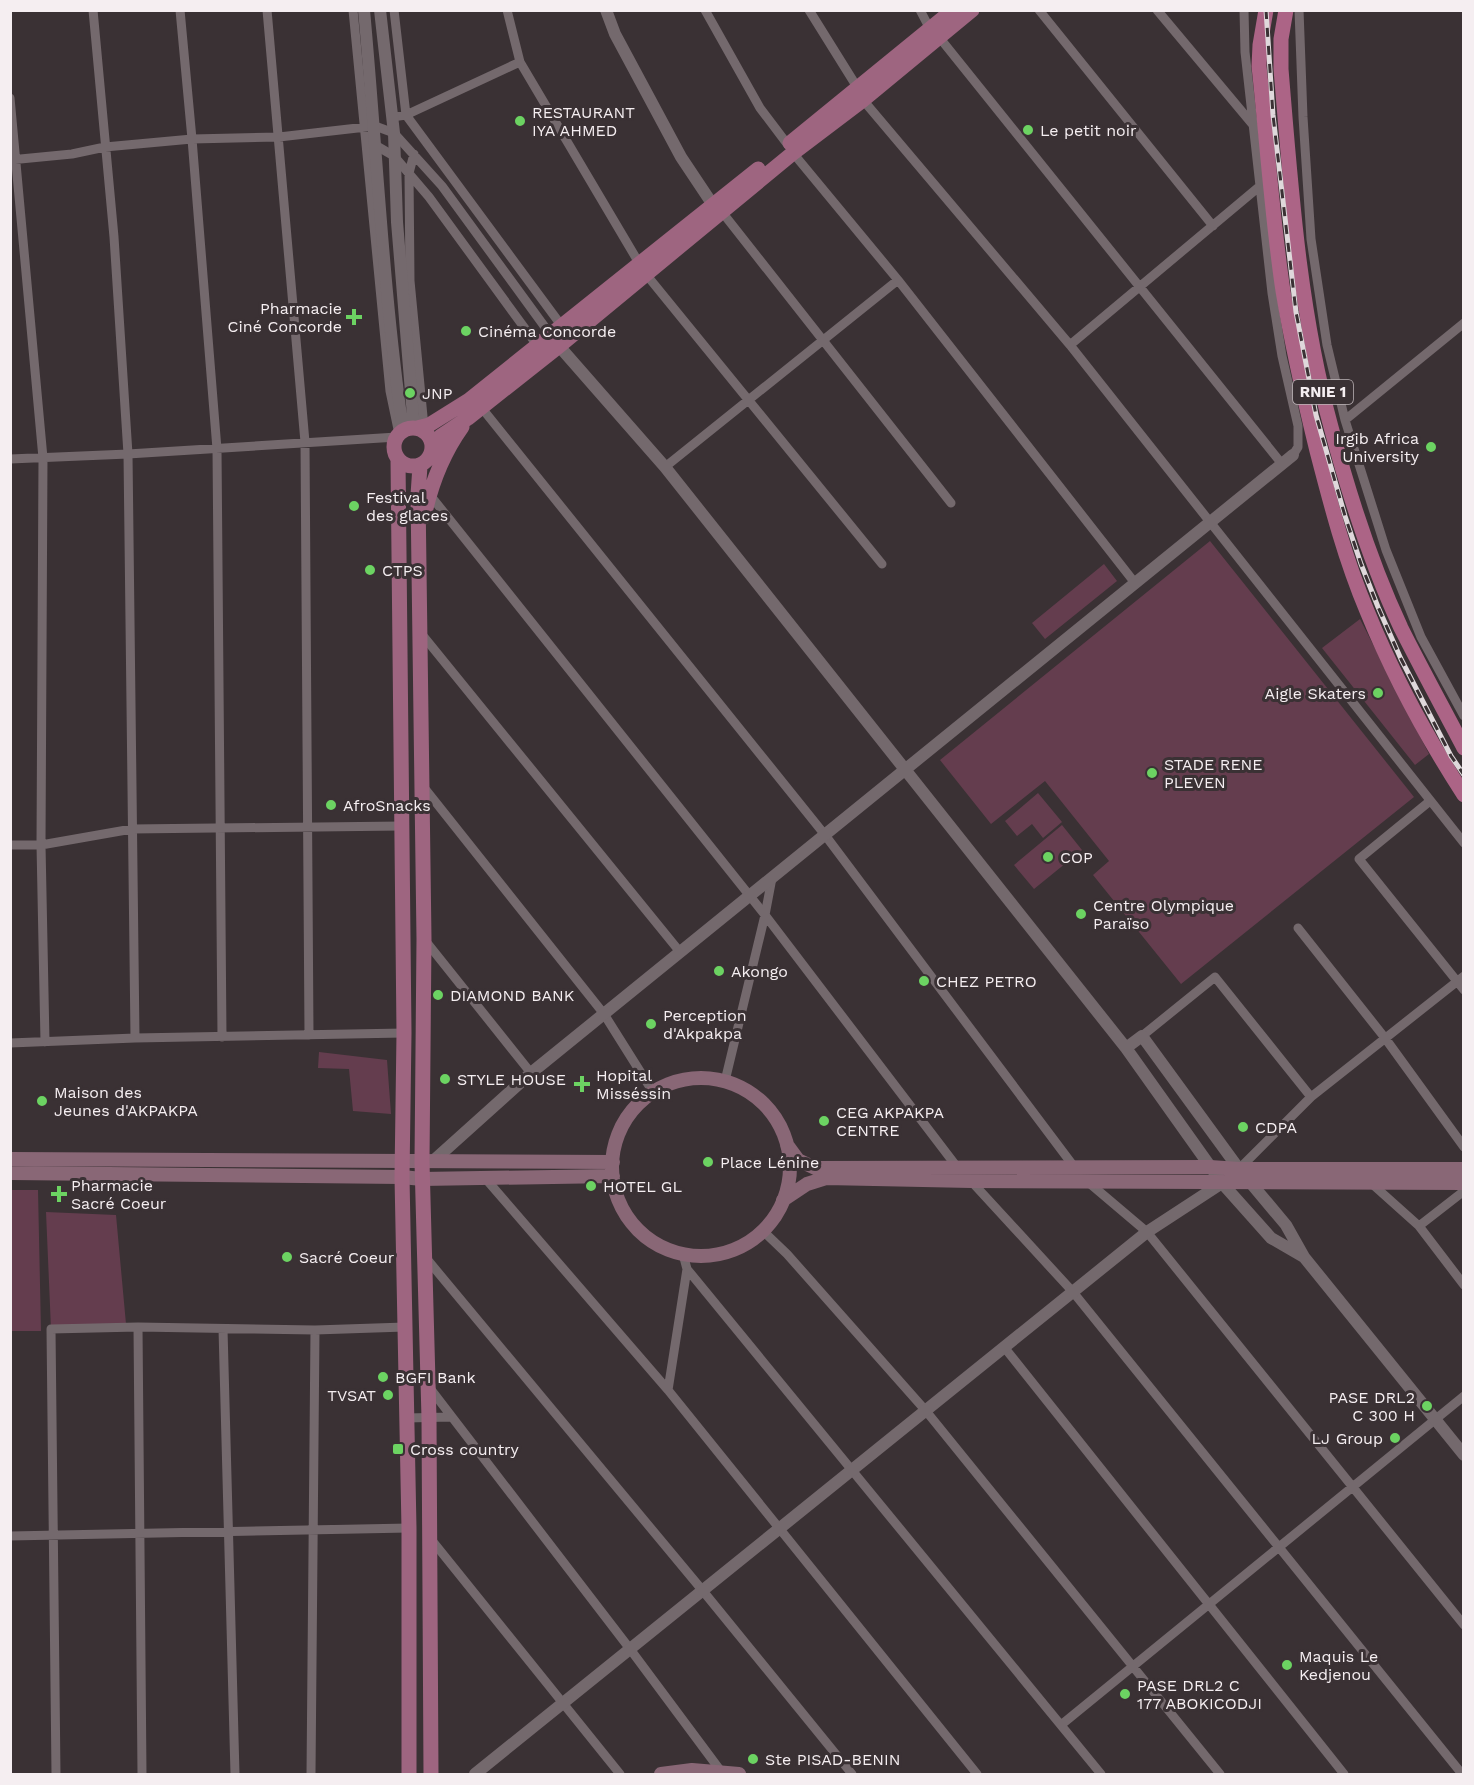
<svg xmlns="http://www.w3.org/2000/svg" width="1474" height="1785" font-family="'Work Sans',sans-serif">
<rect width="100%" height="100%" fill="#3a3134"/>
<path fill="#643d4e" d="M 1210,541 L 1414,797 L 1181,984 L 1093,875 L 1109,861 L 1045,781 L 991,824 L 940,760 Z
M 1104,564 L 1117,581 L 1045,639 L 1032,623 Z
M 1360,619 L 1429,754 L 1415,765 L 1322,648 Z
M 1038,793 L 1062,822 L 1043,838 L 1032,824 L 1017,836 L 1005,821 Z
M 1062,825 L 1082,850 L 1034,889 L 1014,865 Z
M 319,1052 L 387,1060 L 391,1114 L 353,1111 L 349,1069 L 318,1068 Z
M 11,1190 L 38,1190 L 41,1331 L 11,1331 Z
M 46,1212 L 116,1215 L 126,1324 L 51,1329 Z"/>
<g fill="none" stroke-linecap="round" stroke-linejoin="round">
<path stroke="#74696d" stroke-width="9" d="M 93,10 L 114,237 L 128,454 L 135,1038
M 180,10 L 192,139 L 217,449 L 222,1037
M 267,10 L 305,442 L 309,1035
M 353,10 L 390,391 L 399,434
M 394,10 L 406,115 L 561,325
M 507,10 L 520,62 L 639,263
M 705,10 L 760,108 L 788,145
M 809,10 L 857,87
M 920,10 L 930,29
M 1039,10 L 1213,226
M 1157,10 L 1254,126
M 1244,10 L 1245,52 L 1272,293 L 1282,356 L 1298,426 L 1298,447 L 1293,455
M 1299,10 L 1303,117 L 1311,239 L 1327,345 L 1345,420 L 1386,550 L 1421,637 L 1464,716
M 939,37 L 1282,464
M 10,98 L 43,458 L 41,845 L 45,1042
M 863,100 L 1070,345 L 1464,843
M 392,117 L 406,115 L 520,62
M 375,145 L 394,156 L 429,197 L 537,345
M 793,153 L 898,280 L 1135,583
M 414,154 L 409,173 L 410,281 L 424,427
M 10,160 L 72,154 L 105,147 L 192,139 L 279,137 L 375,126 L 394,133 L 442,186 L 550,334
M 722,212 L 951,503
M 645,273 L 882,564
M 1070,345 L 1260,186
M 481,407 L 825,835 L 1075,1168
M 1345,420 L 1464,323
M 10,459 L 128,454 L 397,437
M 665,467 L 898,280
M 430,495 L 765,915 L 957,1167
M 420,632 L 680,952
M 422,785 L 604,1014 L 653,1092
M 1430,801 L 1359,859 L 1464,990
M 10,845 L 41,845 L 132,829 L 402,826
M 1298,928 L 1385,1038 L 1464,1147
M 424,939 L 531,1073
M 1142,1036 L 1215,977 L 1311,1097
M 10,1043 L 135,1038 L 404,1033
M 725,1081 L 765,915 L 772,878
M 1239,1169 L 1311,1097 L 1464,976
M 485,1178 L 668,1390 L 977,1774
M 971,1181 L 1073,1292 L 1462,1774
M 1088,1182 L 1147,1232 L 1464,1625
M 1371,1183 L 1419,1226 L 1464,1285
M 1419,1226 L 1464,1191
M 763,1231 L 787,1254 L 926,1411 L 1220,1774
M 426,1258 L 703,1591 L 852,1774
M 687,1269 L 1101,1774
M 138,1327 L 142,1774
M 223,1329 L 235,1774
M 1004,1347 L 1344,1774
M 429,1387 L 630,1649 L 723,1774
M 668,1390 L 687,1269 L 683,1254
M 406,1418 L 452,1417
M 10,1536 L 409,1528
M 430,1538 L 620,1774
M 1061,1725 L 1464,1396
M 56,1774 L 51,1329 L 138,1327 L 315,1330 L 405,1327
M 311,1774 L 315,1330"/>
<path stroke="#74696d" stroke-width="12" d="M 364,10 C 377,151 383,291 403,430
M 380,10 L 394,133 L 397,222 L 414,428
M 606,10 L 615,34 L 681,157 L 713,205
M 559,346 L 665,467 L 1126,1048 L 1222,1183 L 1271,1238 L 1304,1257
M 1126,1048 L 1142,1036 L 1239,1169 L 1286,1225 L 1304,1257 L 1464,1455
M 432,1162 L 531,1073 L 1293,455
M 475,1774 L 1147,1232 L 1222,1183"/>
<path stroke="#896776" stroke-width="14" d="M612 1167a89 89 0 1 1 178 0a89 89 0 1 1-178 0Z
M 787,1145 L 798,1160 L 815,1168 L 1210,1167 L 1239,1169 L 1464,1169
M 10,1159 L 613,1162
M 10,1173 L 402,1177 L 422,1179 L 613,1176
M 783,1200 L 807,1184 L 826,1178 L 971,1181 L 1464,1183
M 661,1774 L 692,1770 L 739,1774"/>
<path stroke="#9e6580" stroke-width="15" d="M 790,143 L 953,10
M394 447a19 19 0 1 1 38 0a19 19 0 1 1-38 0Z
M 417,428 L 429,425 L 469,400 L 758,169
M 433,447 L 441,436 L 468,418 L 559,346 L 793,153 L 863,100 L 972,10
M 398,459 L 404,1033 L 402,1177 L 409,1528 L 409,1774
M 420,466 L 418,495 L 424,939 L 422,1162 L 429,1418 L 431,1774
M 424,517 C 431,484 442,455 462,427"/>
<path stroke="#ac6486" stroke-width="15" d="M 1266,10 L 1260,45 L 1259,66 C 1267,141 1272,217 1283,291 C 1292,345 1304,398 1317,451 C 1331,505 1345,559 1367,611 C 1393,675 1426,736 1464,795
M 1286,10 L 1281,39 L 1281,69 C 1291,189 1299,310 1331,427 C 1349,495 1371,564 1401,628 C 1421,668 1443,708 1464,748"/>
<defs>
<path id="rail" d="M 1266,10 L 1273,115 L 1296,312 L 1316,415 L 1345,516 L 1361,564 L 1378,607 L 1401,659 L 1451,756 L 1464,775"/>
</defs>
<use href="#rail" stroke="#dfd8db" stroke-width="5"/>
<use href="#rail" stroke="#3a3134" stroke-width="3" stroke-dasharray="9" stroke-linecap="butt"/>
</g>
<g fill="#6cd362" stroke="#3a3134" stroke-width="2">
<circle cx="520" cy="121" r="6"/>
<circle cx="1028" cy="130" r="6"/>
<path d="M351 308h6v6h6v6h-6v6h-6v-6h-6v-6h6z"/>
<circle cx="466" cy="331" r="6"/>
<circle cx="410" cy="393" r="6"/>
<circle cx="1431" cy="447" r="6"/>
<circle cx="354" cy="506" r="6"/>
<circle cx="370" cy="570" r="6"/>
<circle cx="1378" cy="693" r="6"/>
<circle cx="1152" cy="773" r="6"/>
<circle cx="331" cy="805" r="6"/>
<circle cx="1048" cy="857" r="6"/>
<circle cx="1081" cy="914" r="6"/>
<circle cx="719" cy="971" r="6"/>
<circle cx="924" cy="981" r="6"/>
<circle cx="438" cy="995" r="6"/>
<circle cx="651" cy="1024" r="6"/>
<circle cx="445" cy="1079" r="6"/>
<path d="M579 1075h6v6h6v6h-6v6h-6v-6h-6v-6h6z"/>
<circle cx="42" cy="1101" r="6"/>
<circle cx="824" cy="1121" r="6"/>
<circle cx="1243" cy="1127" r="6"/>
<circle cx="708" cy="1162" r="6"/>
<circle cx="591" cy="1186" r="6"/>
<path d="M56 1185h6v6h6v6h-6v6h-6v-6h-6v-6h6z"/>
<circle cx="287" cy="1257" r="6"/>
<circle cx="383" cy="1377" r="6"/>
<circle cx="388" cy="1395" r="6"/>
<circle cx="1427" cy="1406" r="6"/>
<circle cx="1395" cy="1438" r="6"/>
<rect x="392" y="1443" width="12" height="12" rx="3"/>
<circle cx="1287" cy="1665" r="6"/>
<circle cx="1125" cy="1694" r="6"/>
<circle cx="753" cy="1759" r="6"/>
</g>
<g text-anchor="middle" stroke-width="6" stroke-linejoin="round" paint-order="stroke">
<rect fill="#3a3134" stroke="#bdb5b8" stroke-width="1.5" x="1293" y="380" width="60" height="24" rx="4.5"/>
<g font-size="15" font-weight="bold" fill="#f5eef1">
<text x="1323" y="397">RNIE 1</text>
</g>
<g font-size="16" fill="#f5eef1" stroke="#3a3134" text-anchor="start">
<text x="532" y="118">RESTAURANT<tspan x="532" dy="18">IYA AHMED</tspan></text>
<text x="1040" y="136">Le petit noir</text>
<text x="342" y="314" text-anchor="end">Pharmacie<tspan x="342" dy="18">Ciné Concorde</tspan></text>
<text x="478" y="337">Cinéma Concorde</text>
<text x="422" y="399">JNP</text>
<text x="1419" y="444" text-anchor="end">Irgib Africa<tspan x="1419" dy="18">University</tspan></text>
<text x="366" y="503">Festival<tspan x="366" dy="18">des glaces</tspan></text>
<text x="382" y="576">CTPS</text>
<text x="1366" y="699" text-anchor="end">Aigle Skaters</text>
<text x="1164" y="770">STADE RENE<tspan x="1164" dy="18">PLEVEN</tspan></text>
<text x="343" y="811">AfroSnacks</text>
<text x="1060" y="863">COP</text>
<text x="1093" y="911">Centre Olympique<tspan x="1093" dy="18">Paraïso</tspan></text>
<text x="731" y="977">Akongo</text>
<text x="936" y="987">CHEZ PETRO</text>
<text x="450" y="1001">DIAMOND BANK</text>
<text x="663" y="1021">Perception<tspan x="663" dy="18">d'Akpakpa</tspan></text>
<text x="596" y="1081">Hopital<tspan x="596" dy="18">Misséssin</tspan></text>
<text x="457" y="1085">STYLE HOUSE</text>
<text x="54" y="1098">Maison des<tspan x="54" dy="18">Jeunes d'AKPAKPA</tspan></text>
<text x="836" y="1118">CEG AKPAKPA<tspan x="836" dy="18">CENTRE</tspan></text>
<text x="1255" y="1133">CDPA</text>
<text x="720" y="1168">Place Lénine</text>
<text x="71" y="1191">Pharmacie<tspan x="71" dy="18">Sacré Coeur</tspan></text>
<text x="603" y="1192">HOTEL GL</text>
<text x="299" y="1263">Sacré Coeur</text>
<text x="395" y="1383">BGFI Bank</text>
<text x="376" y="1401" text-anchor="end">TVSAT</text>
<text x="1415" y="1403" text-anchor="end">PASE DRL2<tspan x="1415" dy="18">C 300 H</tspan></text>
<text x="1383" y="1444" text-anchor="end">LJ Group</text>
<text x="410" y="1455">Cross country</text>
<text x="1299" y="1662">Maquis Le<tspan x="1299" dy="18">Kedjenou</tspan></text>
<text x="1137" y="1691">PASE DRL2 C<tspan x="1137" dy="18">177 ABOKICODJI</tspan></text>
<text x="765" y="1765">Ste PISAD-BENIN</text>
</g>
</g>
<rect width="1474" height="1785" fill="none" stroke="#f5eef1" stroke-width="24"/>
</svg>
